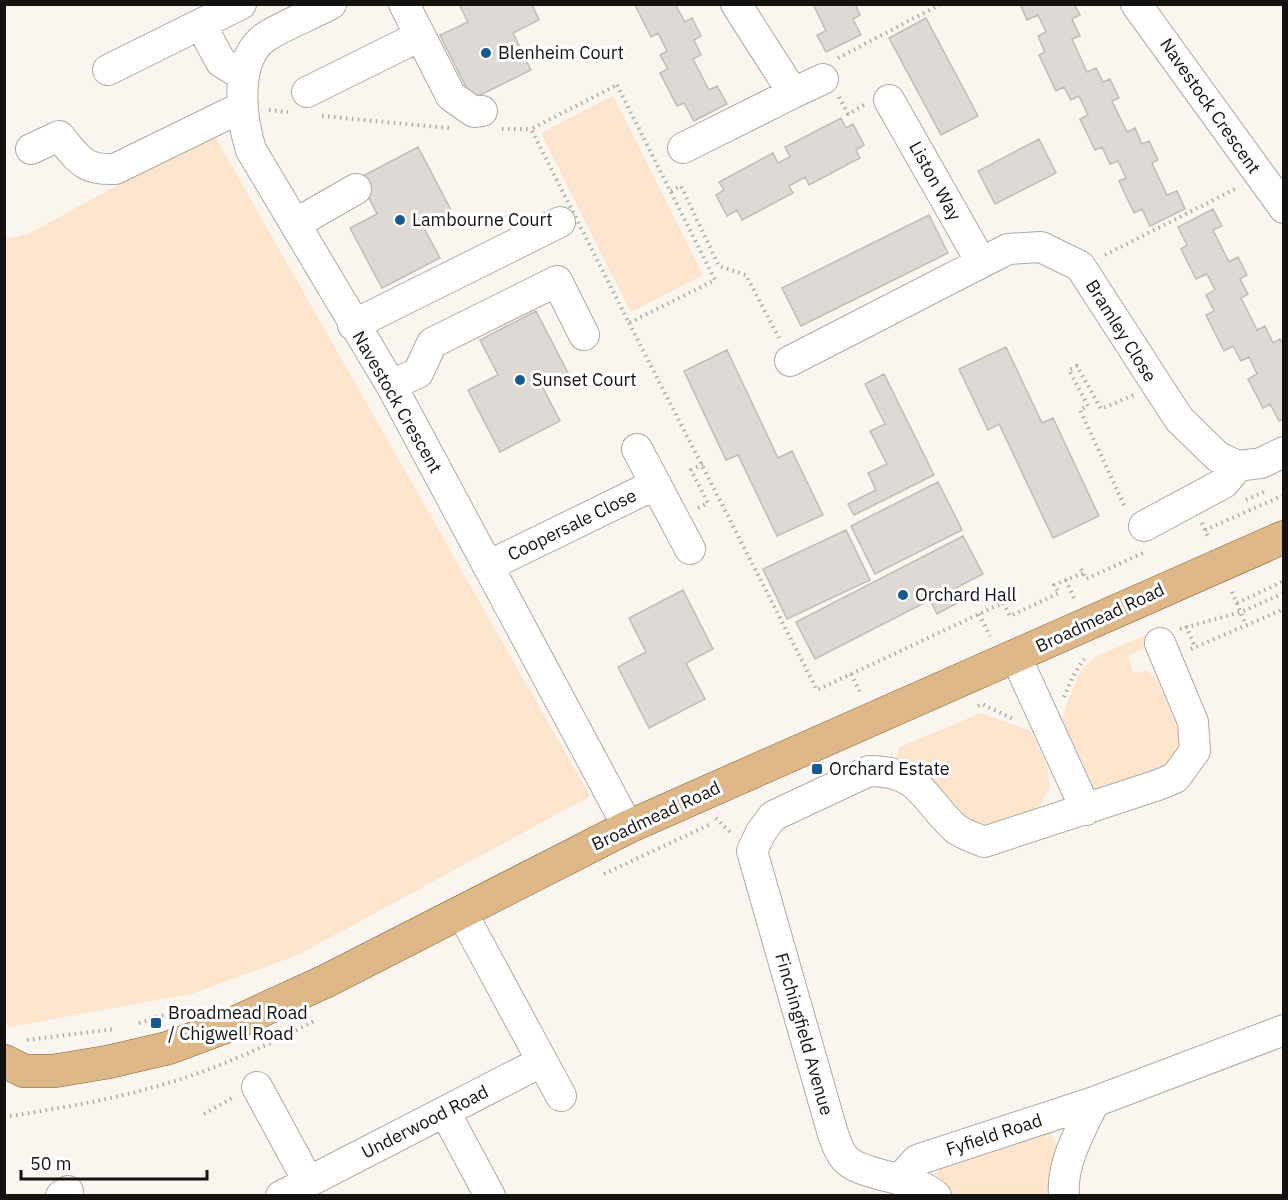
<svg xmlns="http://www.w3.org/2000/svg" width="1288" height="1200" font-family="'IBM Plex Sans',sans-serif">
<rect width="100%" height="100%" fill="#fbf5f0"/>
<path fill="#fde4cc" d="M 613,96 L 703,275 L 631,312 L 541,133 Z
M 213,133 L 590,796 L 298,955 L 191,994 L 10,1027 L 4,1021 L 4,239 L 28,234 Z
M 1151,633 L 1154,643 L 1128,656 L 1133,673 L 1147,671 L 1158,682 L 1184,744 L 1180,762 L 1102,793 L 1088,790 L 1062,721 L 1067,703 L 1081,670 L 1097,656 Z
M 981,713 L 1031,731 L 1047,766 L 1050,788 L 1036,811 L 990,826 L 972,823 L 896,758 L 900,747 Z
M 1045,1128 C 1066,1144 1056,1172 1054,1195 L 956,1195 L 944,1186 L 937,1175 L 940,1164 Z"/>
<path fill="#ded9d4" stroke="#c1bcb7" stroke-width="1.5" d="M 459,4 L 532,4 L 539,20 L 513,33 L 531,70 L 472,99 L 440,35 L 468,22 Z
M 675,4 L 685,22 L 692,18 L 701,36 L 694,40 L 701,55 L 693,59 L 709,90 L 717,86 L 727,104 L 694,121 L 684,103 L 677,106 L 660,73 L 668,69 L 660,55 L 667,51 L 658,33 L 651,37 L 635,5 Z
M 813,4 L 855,4 L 860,15 L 853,19 L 861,35 L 826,52 L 817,35 L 826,31 Z
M 1020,4 L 1074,4 L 1080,15 L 1072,19 L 1080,36 L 1072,39 L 1087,72 L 1096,68 L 1103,82 L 1110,79 L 1119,98 L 1112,101 L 1127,132 L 1135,128 L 1142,144 L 1149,141 L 1158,160 L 1152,163 L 1167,195 L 1177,191 L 1185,209 L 1150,226 L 1142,209 L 1134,213 L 1119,181 L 1126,178 L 1118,161 L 1110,164 L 1102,147 L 1095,150 L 1080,119 L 1088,115 L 1079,96 L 1071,100 L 1064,87 L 1056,91 L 1039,55 L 1045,52 L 1038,36 L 1046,32 L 1038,15 L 1027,20 Z
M 926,18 L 978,116 L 941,135 L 889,38 Z
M 841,118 L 846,128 L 853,124 L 864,145 L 856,150 L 860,158 L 809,185 L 805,177 L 789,186 L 793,193 L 742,220 L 737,210 L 727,216 L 716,195 L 724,190 L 719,182 L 773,153 L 778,163 L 790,157 L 785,147 Z
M 1039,139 L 1056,173 L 995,204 L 978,171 Z
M 418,147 L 451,210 L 423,226 L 440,258 L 382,288 L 350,228 L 377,214 L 359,178 Z
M 1213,209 L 1222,226 L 1213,230 L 1229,262 L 1238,257 L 1247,275 L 1240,279 L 1248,294 L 1241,298 L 1257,330 L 1265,326 L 1273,343 L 1280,339 L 1284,345 L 1284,419 L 1279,421 L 1270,404 L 1263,408 L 1248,379 L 1257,374 L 1249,357 L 1241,361 L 1233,346 L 1224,351 L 1206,315 L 1214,311 L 1206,295 L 1215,290 L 1207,274 L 1196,279 L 1181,249 L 1187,245 L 1178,227 Z
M 929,215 L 948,253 L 801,326 L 782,288 Z
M 536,311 L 568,373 L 542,386 L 560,421 L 500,452 L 468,390 L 498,375 L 480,340 Z
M 1006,347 L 1042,423 L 1053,418 L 1099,516 L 1053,538 L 999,424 L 988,430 L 959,369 Z
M 727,350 L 778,458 L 792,451 L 823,515 L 777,536 L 738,455 L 726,460 L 684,371 Z
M 884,374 L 934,475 L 854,515 L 848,504 L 876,490 L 868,473 L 887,464 L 870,431 L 885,424 L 865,384 Z
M 938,482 L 962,530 L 875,574 L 851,526 Z
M 846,530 L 870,580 L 787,619 L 763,569 Z
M 963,536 L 983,574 L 954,589 L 961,601 L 937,614 L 930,600 L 815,659 L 796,622 Z
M 683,590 L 713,649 L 686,663 L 705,699 L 649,728 L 618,667 L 646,652 L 629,618 Z"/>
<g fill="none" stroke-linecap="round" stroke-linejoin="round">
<defs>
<path id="minor" d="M 331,4 C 310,15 287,24 267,36 C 233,58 241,118 251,150 L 391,385 L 628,827
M 404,4 L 451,96 L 474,112 L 482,111
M 736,4 L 793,93 L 823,79
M 1136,4 L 1284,208
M 209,40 L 221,62 L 244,76
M 108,70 L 241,4
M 307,92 L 420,36
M 889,100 L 981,262
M 683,148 L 793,93
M 31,149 L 59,136 C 80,160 82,170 115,169 L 242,107
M 295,224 L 356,189
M 353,325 L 560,222
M 790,361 L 1008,249 L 1041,247 L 1080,266 L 1179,419 L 1218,457 L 1238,466
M 391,385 L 418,373 L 432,343 L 557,281 L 584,335
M 637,449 L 690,549
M 1144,526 L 1224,483 L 1238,466 L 1261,463 L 1284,452
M 488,566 L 656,484
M 1016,657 L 1086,810
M 461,911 L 561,1096
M 257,1087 L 308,1181
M 445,1112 L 490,1196
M 901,1178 L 917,1160 L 1094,1102
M 61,1196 L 68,1191
M 281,1196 L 541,1062
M 936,1196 C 913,1175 856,1177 843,1156 C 838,1150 836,1141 833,1134 L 752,851 L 761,832 L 773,816 L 869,771 C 921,771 923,799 955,828 C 962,834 975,838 984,842 L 1158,785 L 1175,778 L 1195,751 L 1193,722 L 1160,643
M 1064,1196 C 1061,1163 1081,1130 1094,1102 L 1284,1030"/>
<path id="major" d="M 4,1061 L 24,1071 L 54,1071 L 108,1062 L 168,1048 L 230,1025 L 326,981 L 628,827 L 1284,537"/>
</defs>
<use href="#minor" stroke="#afaaa5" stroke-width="32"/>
<use href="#major" stroke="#8a5f2c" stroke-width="34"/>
<path stroke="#afaaa6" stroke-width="4" stroke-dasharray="1.5 4.5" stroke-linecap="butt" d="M 838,58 L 941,4
M 617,85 L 715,280 L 629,323 L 531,129 Z
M 839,97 L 848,114 L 864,105
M 269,110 L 288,112
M 322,116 L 449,128
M 502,129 L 531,129
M 671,191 L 681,186 L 719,266 L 746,275 L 779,338
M 1105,255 L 1237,188
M 629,323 L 817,690 L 1009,600
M 1246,500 L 1264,492
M 1124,505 L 1080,410 L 1088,406 L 1069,370 L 1077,366 L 1101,409 L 1134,395
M 698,508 L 708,503 L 691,470 L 703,464
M 1202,523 L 1209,539
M 1205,530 L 1284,495
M 1081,569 L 1086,579 L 1143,553
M 1066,580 L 1074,598
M 1232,592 L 1246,625
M 1003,603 L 1010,616 L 1059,593 L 1054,585 L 1083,573
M 1237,603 L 1284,581
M 979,614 L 990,636
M 1186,626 L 1195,647
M 1180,629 L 1241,612 L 1284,593
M 1191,649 L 1284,609
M 851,674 L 861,694
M 1064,697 L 1073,676 L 1084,659
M 978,706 L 982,704 L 1015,720
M 716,818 L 732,834
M 604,874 L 711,824
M 139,1023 L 178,1011
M 27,1040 L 115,1029
M 204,1114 L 234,1097
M 4,1117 C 55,1109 105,1101 154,1087 C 210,1072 265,1047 316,1020"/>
<use href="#minor" stroke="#fff" stroke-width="30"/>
<use href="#major" stroke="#dfb889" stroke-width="33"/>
</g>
<g fill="#185a8f" stroke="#fff" stroke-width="2">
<circle cx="486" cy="53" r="6"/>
<circle cx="400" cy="220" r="6"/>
<circle cx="520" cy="380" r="6"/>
<circle cx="903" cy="595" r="6"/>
<rect x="811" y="763" width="12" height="12" rx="3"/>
<rect x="150" y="1017" width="12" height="12" rx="3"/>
</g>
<g text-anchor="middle" stroke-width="6" stroke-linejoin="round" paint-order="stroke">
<g font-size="18" fill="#141210" stroke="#fff" text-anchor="start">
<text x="498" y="59">Blenheim Court</text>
<text x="412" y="226">Lambourne Court</text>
<text x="532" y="386">Sunset Court</text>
<text x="915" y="601">Orchard Hall</text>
<text x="829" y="775">Orchard Estate</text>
<text x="168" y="1019">Broadmead Road<tspan x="168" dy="21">/ Chigwell Road</tspan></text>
</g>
<g font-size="18" fill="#141210" stroke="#fff">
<text transform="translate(1210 106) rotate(55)" y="6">Navestock Crescent</text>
<text transform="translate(935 181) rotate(61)" y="6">Liston Way</text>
<text transform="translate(1121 331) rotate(58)" y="6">Bramley Close</text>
<text transform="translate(397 402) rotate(60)" y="6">Navestock Crescent</text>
<text transform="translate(572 525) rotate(-26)" y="6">Coopersale Close</text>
<text transform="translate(1100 618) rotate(-25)" y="6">Broadmead Road</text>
<text transform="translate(656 816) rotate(-25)" y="6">Broadmead Road</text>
<text transform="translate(804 1034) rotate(74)" y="6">Finchingfield Avenue</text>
<text transform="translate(425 1122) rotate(-27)" y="6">Underwood Road</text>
<text transform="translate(994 1135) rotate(-18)" y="6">Fyfield Road</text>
</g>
</g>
<rect width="1288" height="1200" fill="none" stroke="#141210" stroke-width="12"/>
<path d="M21 1170v9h186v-9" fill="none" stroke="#141210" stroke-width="3"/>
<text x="30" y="1170" font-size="18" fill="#141210" stroke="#ffffff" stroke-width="4.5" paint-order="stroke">50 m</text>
</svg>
